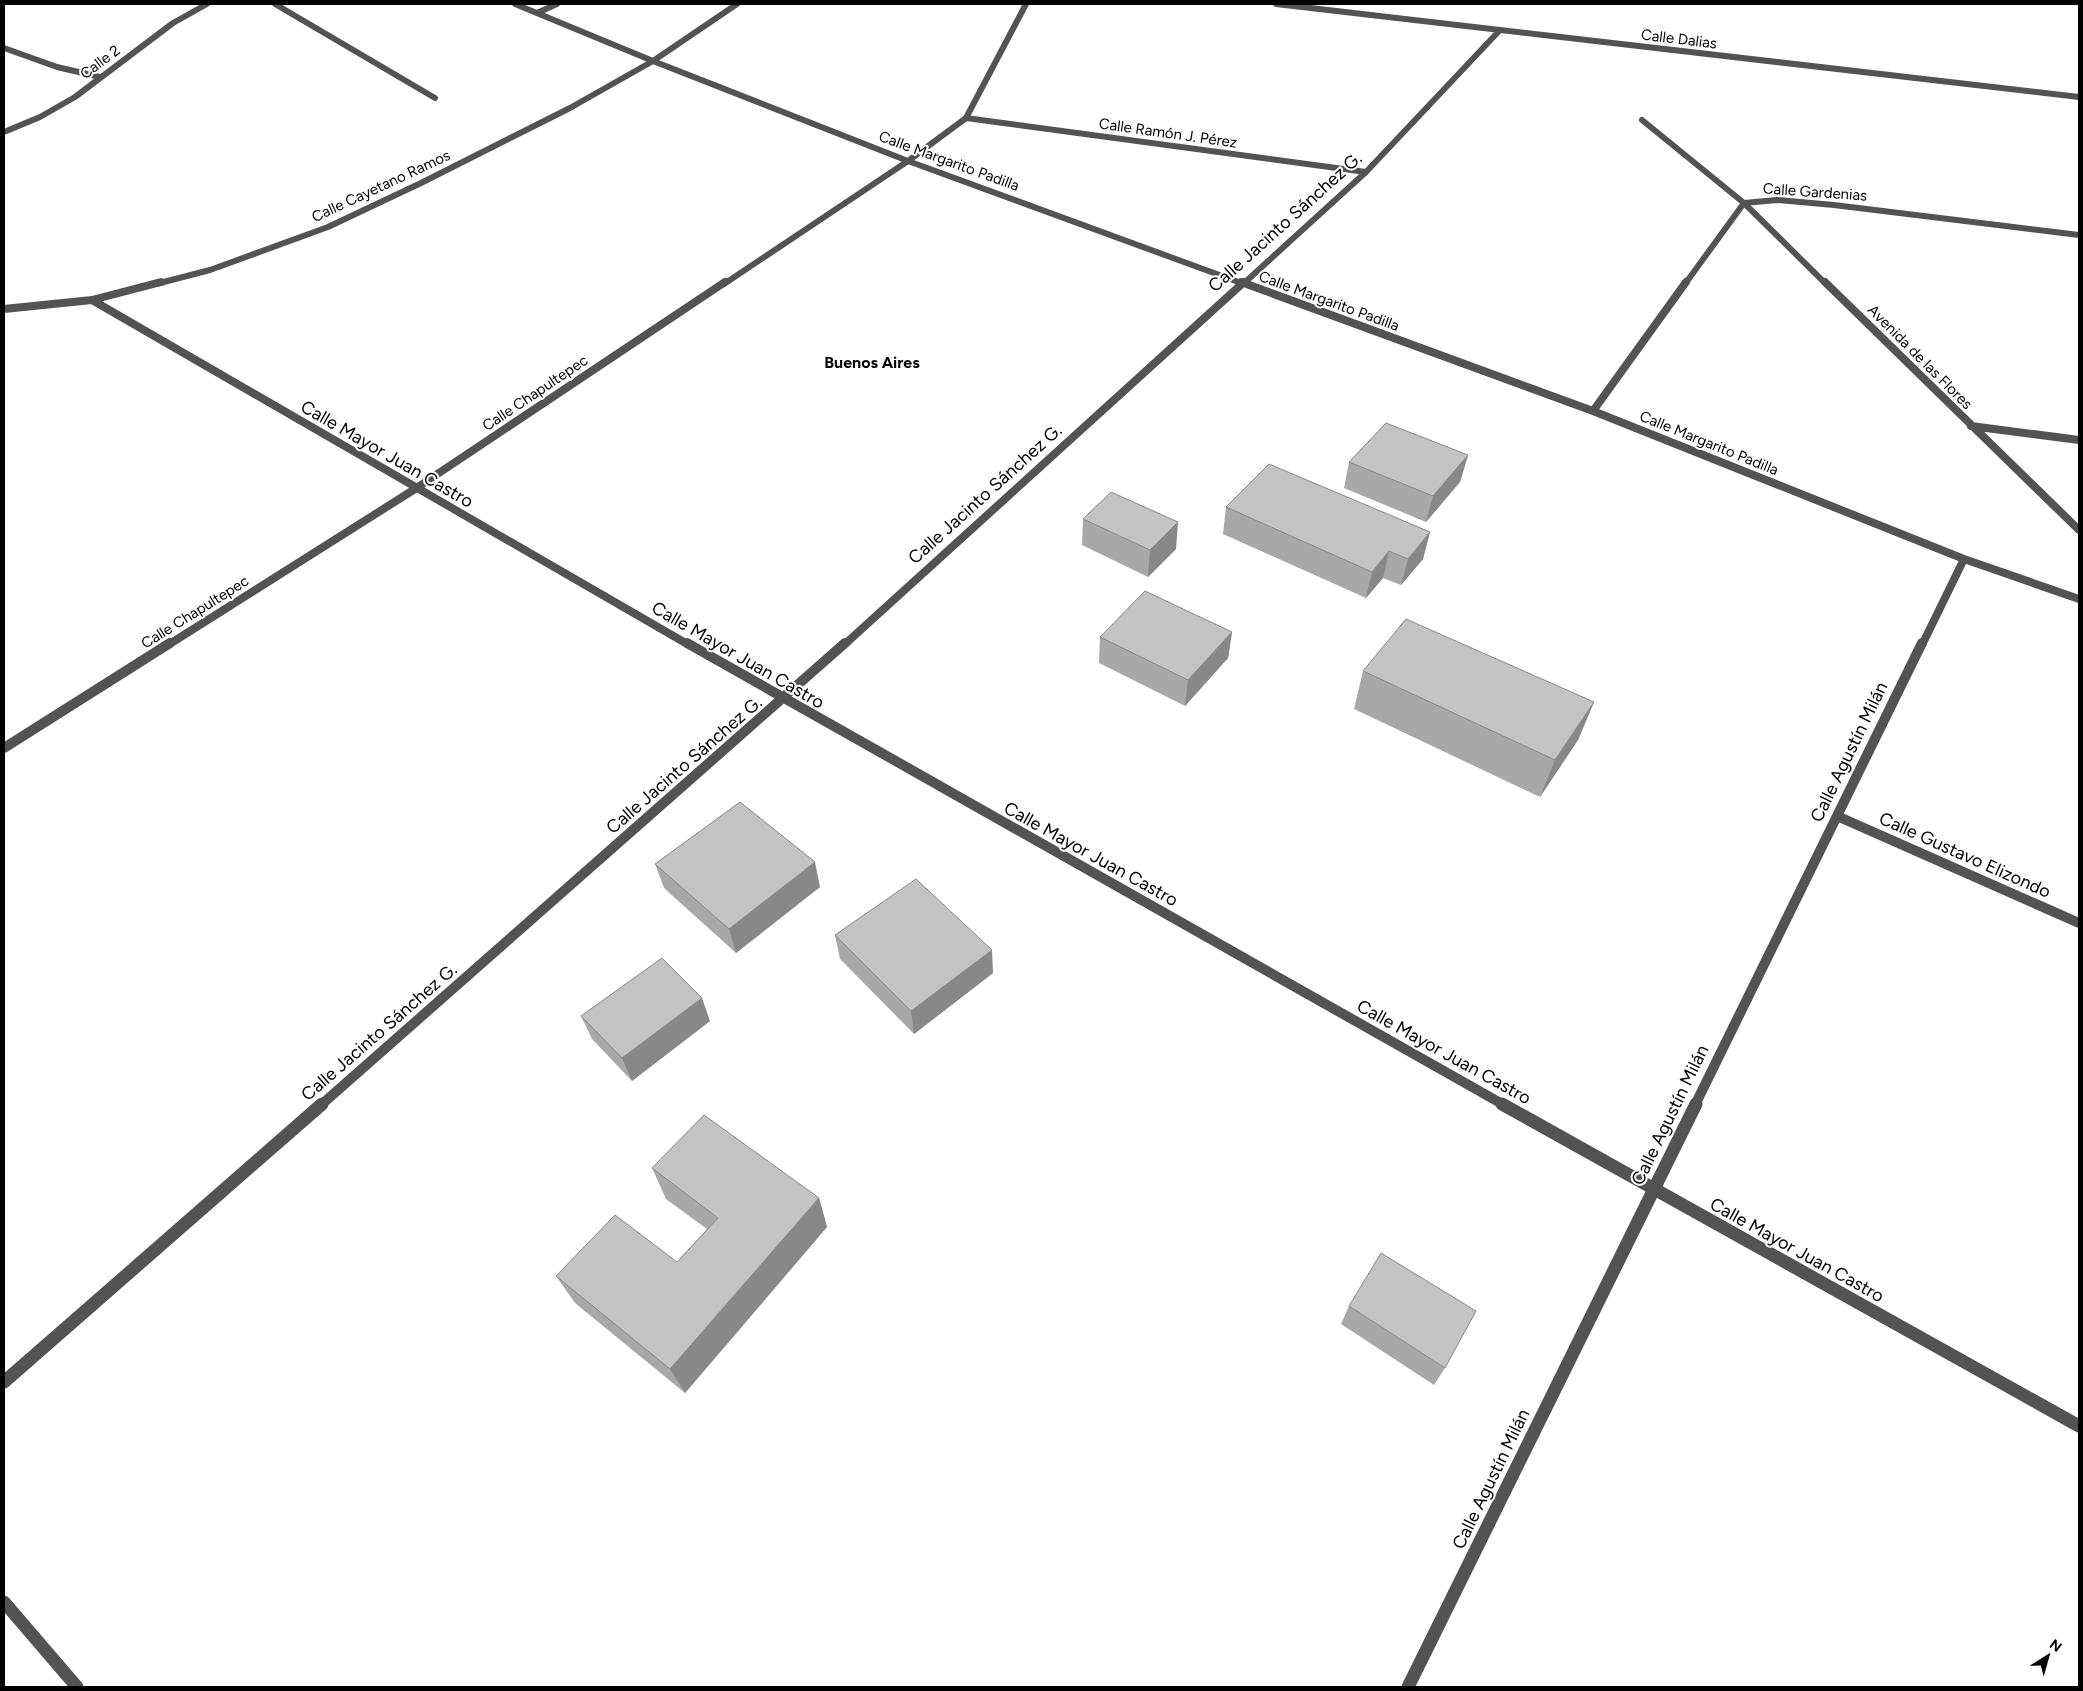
<svg xmlns="http://www.w3.org/2000/svg" width="2083" height="1691" font-family="Figtree,sans-serif">
<rect width="100%" height="100%" fill="#fff"/>
<g fill="none" stroke-linecap="round" stroke-linejoin="round">
<path stroke="#535353" stroke-width="6" d="M 275,4 L 435,98
M 515,4 L 653,61 L 908,161 L 1244,284
M 1276,4 L 2079,97
M 537,13 L 557,4
M 4,48 L 57,67 L 100,77
M 966,118 L 1366,172
M 1642,120 L 1744,203 L 1826,284
M 4,132 L 40,117 L 75,97 L 173,23 L 207,4
M 1744,203 L 1777,200 L 1834,205 L 2079,235
M 156,284 L 210,270 L 328,227 L 421,183 L 570,108 L 653,61 L 737,4
M 724,284 L 908,161 L 966,118 L 1026,4
M 1243,284 L 1366,172 L 1500,30
M 1685,284 L 1744,203"/>
<path stroke="#535353" stroke-width="8" d="M 1241,282 L 1593,411 L 1964,559 L 2079,599
M 1825,282 L 2079,530
M 92,300 L 689,645
M 4,309 L 92,300 L 161,282
M 1593,411 L 1686,282
M 1971,426 L 2079,440
M 168,645 L 415,489 L 725,282
M 844,645 L 1244,282
M 1922,645 L 1964,559"/>
<path stroke="#535353" stroke-width="10" d="M 687,643 L 1504,1105
M 4,748 L 170,643
M 1837,816 L 2079,923
M 321,1105 L 845,643
M 1695,1105 L 1922,643"/>
<path stroke="#535353" stroke-width="13" d="M 1502,1104 L 2079,1426
M 4,1382 L 322,1104
M 4,1602 L 77,1687
M 1408,1687 L 1696,1104"/>
</g>
<path fill="#a8a8a8" d="M 1468,455 L 1460,482 L 1426,522 L 1344,488 L 1349,462 Z
M 1226,507 L 1430,532 L 1423,559 L 1401,585 L 1383,578 L 1366,598 L 1223,534 Z
M 1083,519 L 1176,549 L 1148,577 L 1082,545 Z
M 1232,632 L 1228,658 L 1185,706 L 1099,663 L 1100,637 Z
M 1363,671 L 1594,702 L 1578,740 L 1540,797 L 1354,709 Z
M 655,864 L 820,887 L 736,953 L 664,888 Z
M 835,935 L 993,973 L 914,1034 L 840,959 Z
M 581,1016 L 710,1021 L 632,1081 L 592,1039 Z
M 652,1168 L 819,1198 L 827,1227 L 685,1393 L 575,1303 L 556,1276 L 677,1262 L 707,1229 L 666,1199 Z
M 1349,1306 L 1445,1368 L 1434,1385 L 1341,1324 Z"/>
<path fill="#888" d="M 1468,455 L 1460,482 L 1426,522 L 1433,496 Z
M 1178,522 L 1176,549 L 1148,577 L 1150,550 Z
M 1430,532 L 1423,559 L 1401,585 L 1408,559 Z
M 1389,551 L 1383,578 L 1366,598 L 1372,572 Z
M 1232,632 L 1228,658 L 1185,706 L 1188,680 Z
M 1594,702 L 1578,740 L 1540,797 L 1555,760 Z
M 815,862 L 820,887 L 736,953 L 729,929 Z
M 992,950 L 993,973 L 914,1034 L 911,1011 Z
M 702,998 L 710,1021 L 632,1081 L 622,1058 Z
M 819,1198 L 827,1227 L 685,1393 L 670,1369 Z"/>
<path fill="#c3c3c3" stroke="#888" d="M 1386,423 L 1468,455 L 1433,496 L 1349,462 Z
M 1269,464 L 1430,532 L 1408,559 L 1389,551 L 1372,572 L 1226,507 Z
M 1111,492 L 1178,522 L 1150,550 L 1083,519 Z
M 1145,591 L 1232,632 L 1188,680 L 1100,637 Z
M 1406,619 L 1594,702 L 1555,760 L 1363,671 Z
M 740,802 L 815,862 L 729,929 L 655,864 Z
M 916,879 L 992,950 L 911,1011 L 835,935 Z
M 662,958 L 702,998 L 622,1058 L 581,1016 Z
M 704,1115 L 819,1198 L 670,1369 L 556,1276 L 615,1215 L 677,1262 L 718,1218 L 652,1168 Z
M 1381,1253 L 1476,1311 L 1445,1368 L 1349,1306 Z"/>
<g text-anchor="middle" stroke-width="4" stroke-linejoin="round" paint-order="stroke">
<g font-size="15" fill="#000" stroke="#fff">
<text transform="translate(1679 39) rotate(7)" y="5">Calle Dalias</text>
<text transform="translate(100 62) rotate(-37)" y="5">Calle 2</text>
<text transform="translate(1168 133) rotate(8)" y="5">Calle Ramón J. Pérez</text>
<text transform="translate(949 161) rotate(20)" y="5">Calle Margarito Padilla</text>
<text transform="translate(381 186) rotate(-25)" y="5">Calle Cayetano Ramos</text>
<text transform="translate(1815 192) rotate(4)" y="5">Calle Gardenias</text>
<text transform="translate(1329 301) rotate(20)" y="5">Calle Margarito Padilla</text>
<text transform="translate(1920 357) rotate(45)" y="5">Avenida de las Flores</text>
<text transform="translate(535 393) rotate(-34)" y="5">Calle Chapultepec</text>
<text transform="translate(1709 443) rotate(22)" y="5">Calle Margarito Padilla</text>
<text transform="translate(195 612) rotate(-32)" y="5">Calle Chapultepec</text>
</g>
<g font-size="16" font-weight="bold" fill="#000" stroke="#fff">
<text x="872" y="368">Buenos Aires</text>
</g>
<g font-size="18" fill="#000" stroke="#fff">
<text transform="translate(1285 222) rotate(-42)" y="6">Calle Jacinto Sánchez G.</text>
<text transform="translate(387 454) rotate(30)" y="6">Calle Mayor Juan Castro</text>
<text transform="translate(985 494) rotate(-42)" y="6">Calle Jacinto Sánchez G.</text>
<text transform="translate(738 655) rotate(30)" y="6">Calle Mayor Juan Castro</text>
<text transform="translate(1849 752) rotate(-64)" y="6">Calle Agustín Milán</text>
<text transform="translate(684 765) rotate(-41)" y="6">Calle Jacinto Sánchez G.</text>
<text transform="translate(1091 854) rotate(29)" y="6">Calle Mayor Juan Castro</text>
<text transform="translate(1965 855) rotate(24)" y="6">Calle Gustavo Elizondo</text>
<text transform="translate(379 1032) rotate(-41)" y="6">Calle Jacinto Sánchez G.</text>
<text transform="translate(1444 1052) rotate(29)" y="6">Calle Mayor Juan Castro</text>
<text transform="translate(1670 1115) rotate(-64)" y="6">Calle Agustín Milán</text>
<text transform="translate(1797 1250) rotate(29)" y="6">Calle Mayor Juan Castro</text>
<text transform="translate(1491 1479) rotate(-64)" y="6">Calle Agustín Milán</text>
</g>
</g>
<rect width="2083" height="1691" fill="none" stroke="#000000" stroke-width="10"/>
<g transform="translate(2048 1656) rotate(37)" stroke="#ffffff" stroke-width="4" paint-order="stroke">
<path d="M0-4L9 19L0 12L-9 19Z" fill="#000000"/>
<text y="-8" font-size="14" font-weight="bold" text-anchor="middle" fill="#000000">N</text>
</g>
</svg>
